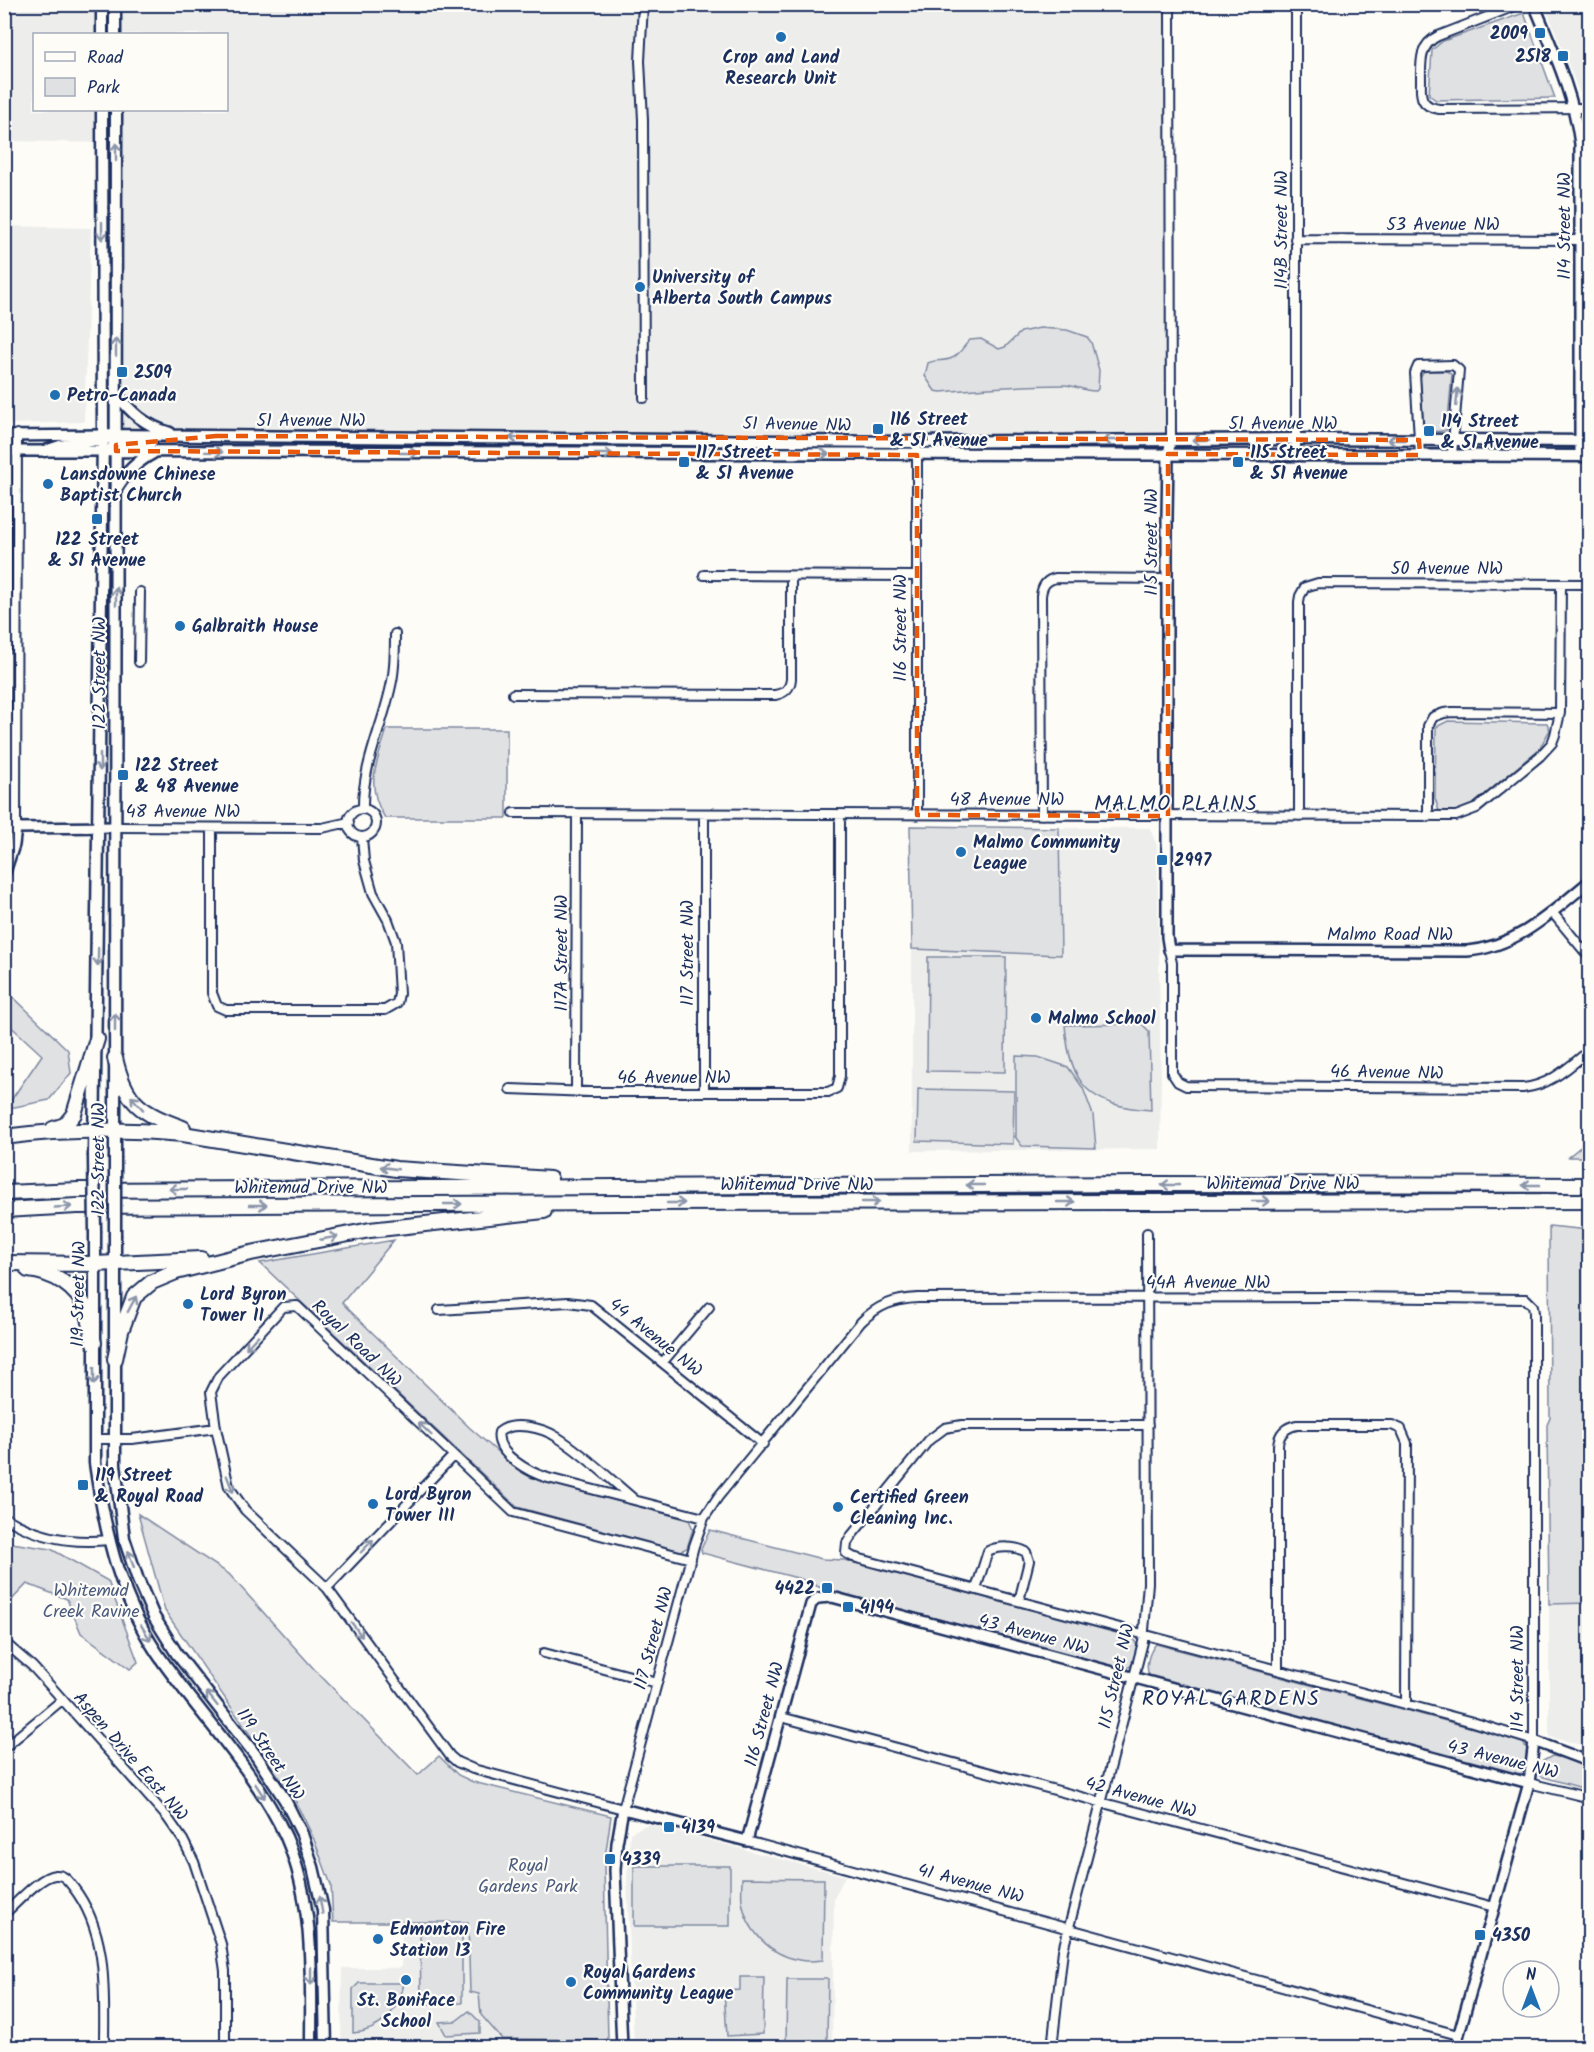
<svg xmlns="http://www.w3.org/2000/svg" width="1594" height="2052" font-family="Kalam,sans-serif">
<rect width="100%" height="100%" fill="#fdfcf7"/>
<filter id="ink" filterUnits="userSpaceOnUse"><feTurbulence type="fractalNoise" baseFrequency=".0167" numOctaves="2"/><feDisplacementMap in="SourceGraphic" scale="12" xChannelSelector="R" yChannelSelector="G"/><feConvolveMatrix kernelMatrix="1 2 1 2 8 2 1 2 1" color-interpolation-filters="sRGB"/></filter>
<g filter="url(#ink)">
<path fill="#edeeec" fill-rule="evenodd" d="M 5,5 L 1170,5 L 1169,446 L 917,448 L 110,443 L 108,143 L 5,141 ZM 34,34 L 226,34 L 226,110 L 34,110 Z
M 1545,5 L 1589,5 L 1589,96 L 1579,92 Z
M 5,226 L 91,228 L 84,422 L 5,424 Z
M 1059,828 L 1150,828 L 1157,846 L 1161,1081 L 1160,1149 L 912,1151 L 912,949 L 1061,955 Z
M 1589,1603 L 1589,1747 L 1549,1737 L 1549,1604 Z
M 648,1824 L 845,1876 L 834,1899 L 832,2047 L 634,2047 L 627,1880 L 630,1833 Z
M 402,1922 L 468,1922 L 470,1992 L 479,1994 L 502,2039 L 608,2040 L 609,2047 L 341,2048 L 342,1968 L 401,1968 Z"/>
<path fill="#e0e1e3" stroke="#7e88a0" stroke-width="1.5" d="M 1524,13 L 1555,98 L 1436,100 L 1429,95 L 1432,50 L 1443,41 Z
M 1040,328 L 1067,330 L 1087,337 L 1091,342 L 1099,370 L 1098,389 L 1096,391 C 1085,392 1075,385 1064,385 C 1023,385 982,388 941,392 L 935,391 L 925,376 L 928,363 C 936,359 944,362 952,358 C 959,356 964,345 970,340 L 981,339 L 999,349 L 1005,347 L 1021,332 Z
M 1427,371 L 1446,371 L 1452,375 L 1447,430 C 1441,432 1430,432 1424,429 L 1420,378 L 1423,372 Z
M 1448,721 L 1547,723 L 1550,730 L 1539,749 L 1471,806 L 1456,812 L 1439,811 L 1435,798 L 1436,727 Z
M 387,729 L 507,729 L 507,818 L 385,818 C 364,785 377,763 387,729 Z
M 910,826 L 1059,828 L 1061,955 L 912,949 Z
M 928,957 L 1006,957 L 1005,1072 L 927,1071 Z
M 5,989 L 68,1050 L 71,1073 L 49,1100 L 5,1109 L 42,1055 L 5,1021 Z
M 1142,1024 L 1149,1031 L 1151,1110 C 1091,1106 1070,1087 1065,1025 Z
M 1016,1056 L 1038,1057 L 1068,1067 L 1083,1088 L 1093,1115 L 1096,1148 L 1022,1146 L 1016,1138 Z
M 918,1089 L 1014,1091 L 1013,1144 L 917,1141 Z
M 1589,1140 L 1589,1157 L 1568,1157 Z
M 1549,1226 L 1589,1230 L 1589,1603 L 1549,1604 L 1547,1425 L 1550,1418 Z
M 394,1240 L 342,1303 L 470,1428 L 515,1467 L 532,1477 L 554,1484 L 689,1520 L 693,1529 L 687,1548 L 680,1551 L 517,1507 L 260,1263 Z
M 138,1514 L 229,1574 L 315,1670 L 418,1775 L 439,1756 L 458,1775 L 473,1782 L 611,1816 L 604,1865 L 608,2040 L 502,2039 L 481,2015 L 479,1994 L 470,1992 L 468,1922 L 333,1922 L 331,1885 L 313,1837 L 295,1800 L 165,1611 Z
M 710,1530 L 822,1559 L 844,1560 L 1132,1637 L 1137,1645 C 1135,1654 1135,1667 1125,1669 L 821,1588 L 801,1579 L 702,1553 L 701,1549 Z
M 5,1542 L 51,1549 L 108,1581 L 138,1662 L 130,1669 L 81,1633 L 67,1599 L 27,1584 L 5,1607 Z
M 1156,1644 L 1522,1741 L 1527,1749 L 1525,1770 L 1520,1774 L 1515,1774 L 1150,1677 C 1144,1667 1149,1652 1156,1644 Z
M 1552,1756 L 1564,1758 L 1589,1767 L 1589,1790 L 1540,1776 L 1543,1761 Z
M 634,1866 L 730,1866 L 730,1926 L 634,1926 Z
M 742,1878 L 824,1879 L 823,1960 C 815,1961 807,1962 799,1960 C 770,1955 746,1930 742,1901 C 741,1894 742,1885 742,1878 Z
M 420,1931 L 462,1931 L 462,2003 L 421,2004 Z
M 740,1977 L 764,1977 L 763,2034 L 727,2036 L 724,1991 L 740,1990 Z
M 787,1979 L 828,1979 L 827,2041 L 786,2041 Z
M 359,1983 L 404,1983 C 399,2011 381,2031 353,2033 L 353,1989 Z
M 469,2011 L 480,2022 L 480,2033 L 446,2035 L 439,2022 L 456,2021 Z
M 497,2043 L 594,2043 L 594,2047 L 497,2048 Z"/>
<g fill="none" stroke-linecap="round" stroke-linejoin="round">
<defs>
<path id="minor" d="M 643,4 L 640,61 L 643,120 L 644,398
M 1170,4 L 1171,440
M 1296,4 L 1296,455
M 1520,4 L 1438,36 C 1419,45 1421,63 1421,81 C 1421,87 1420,94 1423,100 C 1426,106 1432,108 1439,109 L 1590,108
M 1295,239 L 1590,240
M 1420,455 L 1415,373 L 1418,366 L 1453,365 L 1459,370 L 1452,455
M 704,575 L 917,576
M 139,662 L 140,592
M 513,694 L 775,695 C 785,693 790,689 791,679 L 791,576
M 363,809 C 362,764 384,724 392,681 C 395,666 395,650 395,634
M348 823a14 14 0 1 1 28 0a14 14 0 1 1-28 0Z
M 514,813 L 1456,816 L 1477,808 L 1540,756 L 1552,743 L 1555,735 L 1560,713 L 1561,584
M 917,815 L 917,449
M 1042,815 L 1041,596 C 1042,586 1046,580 1056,578 L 1168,579
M 1299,816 L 1299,602 L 1300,596 L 1305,587 L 1318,583 L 1590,584
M 1428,817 L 1428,726 L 1433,717 L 1444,713 L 1452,712 L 1560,713
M 116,827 L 322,828 L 349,822
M 16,828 L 17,434
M 212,828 L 212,993 L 217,1006 L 226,1010 L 385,1010 L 397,1003 L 399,994 L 396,942 L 388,920 L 373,893 L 364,861 L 362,837
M 1552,912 L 1590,958
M 1169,950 L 1172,963 L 1172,1073 L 1178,1082 L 1186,1086 L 1523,1088 C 1551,1085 1569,1067 1590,1050
M 510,1089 L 590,1092 L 828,1092 L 837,1088 L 840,1076 L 840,815
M 576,1092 L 577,814
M 704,1092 L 704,815
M 439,1310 L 568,1302 L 591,1305 L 763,1444
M 663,1362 L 709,1307
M 94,1439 L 132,1439 L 216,1428
M 635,1500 C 611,1480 583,1453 557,1437 C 543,1428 513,1420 499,1432 C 494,1454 531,1473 548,1478 L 704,1518
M 4,1517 C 36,1537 72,1544 109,1540
M 691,1559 L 513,1512 L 297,1306 L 283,1307 L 219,1376 L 211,1392 L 216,1428 L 229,1487 L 245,1510 L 327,1588 L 450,1756 L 457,1762 L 473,1769 L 623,1809 L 694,1546 L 704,1518 L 718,1497 L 861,1322 C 878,1305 894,1299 918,1298 L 1341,1297 L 1526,1299 L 1533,1306 L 1534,1313 L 1534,1741 L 1469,1721 L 853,1557 L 846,1553 L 847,1543 L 852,1535 L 929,1440 L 945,1428 L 962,1425 L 1148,1425
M 327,1588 L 453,1456
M 976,1589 L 988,1551 C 998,1546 1016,1546 1026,1552 L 1029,1561 L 1019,1601
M 4,1642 L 32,1666 L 54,1690 L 167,1817 L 183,1840 L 194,1862 L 221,1944 L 225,1971 L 225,2048
M 544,1653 L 657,1683
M 1278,1670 L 1278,1445 C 1279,1433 1286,1427 1297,1425 L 1392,1425 L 1401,1429 L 1407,1443 L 1406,1705
M 781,1717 L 1494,1907
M 4,1748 L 62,1700
M 1529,1783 L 1590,1798
M 747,1841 L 1458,2035
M 4,1914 C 16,1904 40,1876 55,1875 C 64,1874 68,1881 73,1887 C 109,1933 104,1993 104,2048
M 1052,2048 L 1063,1950 L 1143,1642 L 1148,1583 L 1147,1233
M 1585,2048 L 1590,2034"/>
<path id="tertiary" d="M 1534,4 C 1553,50 1574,95 1580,144 L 1580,456
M 4,436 L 103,435
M 1171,440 L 1168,454 L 1167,518 L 1167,937 L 1169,950 L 1467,951 C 1517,947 1552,912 1590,881
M 4,451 L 102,451
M 4,875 L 14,845 L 16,828 L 116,827
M 622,2048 L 615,1870 L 617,1843 L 623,1809 L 747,1841 L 811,1604 L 818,1598 L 832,1597 L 1529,1783
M 1455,2048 L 1529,1783 L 1534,1741 L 1590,1762"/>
<path id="secondary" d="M 102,4 L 102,34
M 115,4 L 115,34
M 116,393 C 132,414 145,425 170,433
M 103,435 L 908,442 L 1296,439 L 1590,441
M 113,446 L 151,442
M 45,451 L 60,446 L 109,438
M 102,451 L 1590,456
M 116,489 C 126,473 136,462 153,453
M 94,1155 L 103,435 L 102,110
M 115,1157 L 116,110
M 95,1232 L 95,1463 C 105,1534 121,1604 164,1663 C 205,1720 256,1772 286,1837 C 315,1904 311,1977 311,2048
M 115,1236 L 115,1465 L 124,1538 L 138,1580 L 154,1617 L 177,1654 L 257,1757 L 285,1800 L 302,1834 L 313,1867 L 323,1910 L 326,2048"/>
<path id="motorway" d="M 115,1058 C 125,1103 142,1114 183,1128
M 53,1129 L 65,1125 L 74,1114 L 97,1039
M 4,1137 C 63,1129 124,1129 183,1134 L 396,1169 L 550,1179
M 4,1193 L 79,1190 L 1150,1184 L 1590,1185
M 4,1210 L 77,1206 L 618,1203 L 1590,1201
M 4,1263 L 95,1264 L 201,1259
M 28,1270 C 53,1272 77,1287 87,1311 C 91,1321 91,1332 94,1343
M 115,1359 L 121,1331 L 134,1297 L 152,1282 L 176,1272 L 251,1253 L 370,1230 L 544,1211"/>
</defs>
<use href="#minor" stroke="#1b2f5e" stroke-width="12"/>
<use href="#tertiary" stroke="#1b2f5e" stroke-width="14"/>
<use href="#secondary" stroke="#1b2f5e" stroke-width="15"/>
<use href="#motorway" stroke="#1b2f5e" stroke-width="18"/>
<use href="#minor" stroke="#fdfcf7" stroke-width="8"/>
<use href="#tertiary" stroke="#fdfcf7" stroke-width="9"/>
<use href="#secondary" stroke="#fdfcf7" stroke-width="10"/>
<use href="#motorway" stroke="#fdfcf7" stroke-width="14"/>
<defs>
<path id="secondary-bridge" d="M 94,1155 L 95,1232
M 115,1157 L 115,1236"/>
</defs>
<use href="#secondary-bridge" stroke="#1b2f5e" stroke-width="15" stroke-linecap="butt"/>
<use href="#secondary-bridge" stroke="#fdfcf7" stroke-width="10"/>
</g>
<defs><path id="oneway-shaft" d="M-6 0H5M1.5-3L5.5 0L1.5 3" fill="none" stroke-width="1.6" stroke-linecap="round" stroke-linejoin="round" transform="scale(1.5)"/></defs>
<g stroke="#8c96aa">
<use href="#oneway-shaft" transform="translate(116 152) rotate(-90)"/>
<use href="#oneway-shaft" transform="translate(102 231) rotate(90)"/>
<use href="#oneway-shaft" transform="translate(116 347) rotate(-90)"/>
<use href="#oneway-shaft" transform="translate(1457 397) rotate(-85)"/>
<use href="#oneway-shaft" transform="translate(518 438) rotate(-179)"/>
<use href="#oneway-shaft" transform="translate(1112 440) rotate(180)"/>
<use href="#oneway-shaft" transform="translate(1201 440) rotate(180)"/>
<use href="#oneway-shaft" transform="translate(1396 440) rotate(-180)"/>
<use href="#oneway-shaft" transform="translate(214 452) rotate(1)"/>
<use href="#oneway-shaft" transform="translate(409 453)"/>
<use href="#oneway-shaft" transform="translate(604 454)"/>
<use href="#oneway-shaft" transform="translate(820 454)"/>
<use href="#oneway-shaft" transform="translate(116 596) rotate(-90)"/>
<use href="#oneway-shaft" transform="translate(100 762) rotate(90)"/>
<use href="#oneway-shaft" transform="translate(98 957) rotate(91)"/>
<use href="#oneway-shaft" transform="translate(115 1022) rotate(-90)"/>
<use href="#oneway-shaft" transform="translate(137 1103) rotate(-133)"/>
<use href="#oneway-shaft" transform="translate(389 1168) rotate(-172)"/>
<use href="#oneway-shaft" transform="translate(975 1185) rotate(180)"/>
<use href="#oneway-shaft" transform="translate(1170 1185) rotate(-180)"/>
<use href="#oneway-shaft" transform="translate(1531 1185) rotate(180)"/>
<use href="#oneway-shaft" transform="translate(178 1189) rotate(180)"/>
<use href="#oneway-shaft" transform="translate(1261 1201)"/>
<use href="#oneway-shaft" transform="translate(871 1202)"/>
<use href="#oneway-shaft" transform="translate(1066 1202)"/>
<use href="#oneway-shaft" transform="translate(676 1203)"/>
<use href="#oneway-shaft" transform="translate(453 1204)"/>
<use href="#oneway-shaft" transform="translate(258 1205)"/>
<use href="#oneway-shaft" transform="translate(63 1207) rotate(-3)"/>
<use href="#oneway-shaft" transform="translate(329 1238) rotate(-11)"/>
<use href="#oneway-shaft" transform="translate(132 1304) rotate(-62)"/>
<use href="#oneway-shaft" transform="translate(252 1342) rotate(133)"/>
<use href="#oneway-shaft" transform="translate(94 1376) rotate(90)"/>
<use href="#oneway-shaft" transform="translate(425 1429) rotate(-136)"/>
<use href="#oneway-shaft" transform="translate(230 1484) rotate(69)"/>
<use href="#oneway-shaft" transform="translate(367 1546) rotate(-46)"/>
<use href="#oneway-shaft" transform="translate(131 1559) rotate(-109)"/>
<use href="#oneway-shaft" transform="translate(357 1630) rotate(54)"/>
<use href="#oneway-shaft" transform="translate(146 1633) rotate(58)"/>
<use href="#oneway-shaft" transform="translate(212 1699) rotate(-128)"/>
<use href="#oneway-shaft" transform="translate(260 1791) rotate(57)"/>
<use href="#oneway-shaft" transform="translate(321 1905) rotate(-100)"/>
<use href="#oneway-shaft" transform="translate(311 1976) rotate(90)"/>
</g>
</g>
<path fill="none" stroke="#e8590c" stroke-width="4.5" stroke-dasharray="12 8" stroke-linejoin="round" d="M 216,436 L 1419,440 L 1420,455 L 1168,454 L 1168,816 L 917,815 L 917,455 L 116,451 L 116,445 Z"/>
<g fill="#1f6fb2" stroke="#fdfcf7" stroke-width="2">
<rect x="1534" y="27" width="12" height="12" rx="3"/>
<circle cx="781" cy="37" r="6"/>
<rect x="1557" y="50" width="12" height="12" rx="3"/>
<circle cx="640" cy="287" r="6"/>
<rect x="116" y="366" width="12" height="12" rx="3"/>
<circle cx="55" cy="395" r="6"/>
<rect x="872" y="423" width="12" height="12" rx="3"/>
<rect x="1423" y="425" width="12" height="12" rx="3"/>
<rect x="678" y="456" width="12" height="12" rx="3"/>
<rect x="1232" y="456" width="12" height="12" rx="3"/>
<circle cx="48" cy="484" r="6"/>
<rect x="91" y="513" width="12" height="12" rx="3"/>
<circle cx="180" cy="626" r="6"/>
<rect x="117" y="769" width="12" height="12" rx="3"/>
<circle cx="961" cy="852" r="6"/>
<rect x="1156" y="854" width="12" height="12" rx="3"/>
<circle cx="1036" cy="1018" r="6"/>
<circle cx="188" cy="1304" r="6"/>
<rect x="77" y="1479" width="12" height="12" rx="3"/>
<circle cx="373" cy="1504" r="6"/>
<circle cx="838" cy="1507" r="6"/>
<rect x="821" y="1582" width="12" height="12" rx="3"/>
<rect x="842" y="1601" width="12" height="12" rx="3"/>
<rect x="663" y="1821" width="12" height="12" rx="3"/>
<rect x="604" y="1853" width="12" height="12" rx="3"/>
<rect x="1474" y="1929" width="12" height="12" rx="3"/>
<circle cx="378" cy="1939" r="6"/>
<circle cx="406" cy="1980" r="6"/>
<circle cx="571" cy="1982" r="6"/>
</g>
<g text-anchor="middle" stroke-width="4.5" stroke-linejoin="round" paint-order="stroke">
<g font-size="18" font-weight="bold" fill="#1b2f5e" stroke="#fdfcf7" text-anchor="start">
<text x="1528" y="39" text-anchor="end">2009</text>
<text x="1551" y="62" text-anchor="end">2518</text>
<text x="781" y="63" text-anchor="middle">Crop and Land<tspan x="781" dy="21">Research Unit</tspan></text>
<text x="652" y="283">University of<tspan x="652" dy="21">Alberta South Campus</tspan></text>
<text x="134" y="378">2509</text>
<text x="67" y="401">Petro-Canada</text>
<text x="890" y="425">116 Street<tspan x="890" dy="21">&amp; 51 Avenue</tspan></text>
<text x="1441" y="427">114 Street<tspan x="1441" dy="21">&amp; 51 Avenue</tspan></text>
<text x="696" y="458">117 Street<tspan x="696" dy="21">&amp; 51 Avenue</tspan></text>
<text x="1250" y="458">115 Street<tspan x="1250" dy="21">&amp; 51 Avenue</tspan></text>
<text x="60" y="480">Lansdowne Chinese<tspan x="60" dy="21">Baptist Church</tspan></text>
<text x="97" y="545" text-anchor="middle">122 Street<tspan x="97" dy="21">&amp; 51 Avenue</tspan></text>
<text x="192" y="632">Galbraith House</text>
<text x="135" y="771">122 Street<tspan x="135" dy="21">&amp; 48 Avenue</tspan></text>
<text x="973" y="848">Malmo Community<tspan x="973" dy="21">League</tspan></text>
<text x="1174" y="866">2997</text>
<text x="1048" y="1024">Malmo School</text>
<text x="200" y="1300">Lord Byron<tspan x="200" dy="21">Tower II</tspan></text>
<text x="95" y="1481">119 Street<tspan x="95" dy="21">&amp; Royal Road</tspan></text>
<text x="385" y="1500">Lord Byron<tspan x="385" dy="21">Tower III</tspan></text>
<text x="850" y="1503">Certified Green<tspan x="850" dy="21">Cleaning Inc.</tspan></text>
<text x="815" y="1594" text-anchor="end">4422</text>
<text x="860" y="1613">4194</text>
<text x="681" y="1833">4139</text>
<text x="622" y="1865">4339</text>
<text x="390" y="1935">Edmonton Fire<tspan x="390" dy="21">Station 13</tspan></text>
<text x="1492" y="1941">4350</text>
<text x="583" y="1978">Royal Gardens<tspan x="583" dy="21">Community League</tspan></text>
<text x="406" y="2006" text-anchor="middle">St. Boniface<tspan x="406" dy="21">School</tspan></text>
</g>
<g font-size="18" fill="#1b2f5e" stroke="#fdfcf7">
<text x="1443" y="230">53 Avenue NW</text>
<text transform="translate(1564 226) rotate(-90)" y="6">114 Street NW</text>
<text transform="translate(1281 230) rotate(-90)" y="6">114B Street NW</text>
<text x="311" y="426">51 Avenue NW</text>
<text x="1283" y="429">51 Avenue NW</text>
<text transform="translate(797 424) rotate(1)" y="6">51 Avenue NW</text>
<text transform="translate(1151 542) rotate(-90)" y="6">115 Street NW</text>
<text x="1447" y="574">50 Avenue NW</text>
<text transform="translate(900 628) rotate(-90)" y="6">116 Street NW</text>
<text transform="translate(99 673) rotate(-90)" y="6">122 Street NW</text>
<text x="1007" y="805">48 Avenue NW</text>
<text x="183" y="817">48 Avenue NW</text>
<text x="1390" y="940">Malmo Road NW</text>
<text transform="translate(561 953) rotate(-90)" y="6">117A Street NW</text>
<text transform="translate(687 953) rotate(-90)" y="6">117 Street NW</text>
<text transform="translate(1387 1072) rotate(1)" y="6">46 Avenue NW</text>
<text x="674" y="1083">46 Avenue NW</text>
<text transform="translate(98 1159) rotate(-90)" y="6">122 Street NW</text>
<text x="1283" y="1189">Whitemud Drive NW</text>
<text x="797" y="1190">Whitemud Drive NW</text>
<text x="311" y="1193">Whitemud Drive NW</text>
<text x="1208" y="1288">44A Avenue NW</text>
<text transform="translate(78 1294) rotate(-89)" y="6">119 Street NW</text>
<text transform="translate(656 1337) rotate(39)" y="6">44 Avenue NW</text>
<text transform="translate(357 1343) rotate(44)" y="6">Royal Road NW</text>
<text transform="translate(1034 1634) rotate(15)" y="6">43 Avenue NW</text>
<text transform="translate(653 1638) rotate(-75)" y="6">117 Street NW</text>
<text transform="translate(1116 1676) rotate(-77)" y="6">115 Street NW</text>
<text transform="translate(1517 1679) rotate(-90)" y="6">114 Street NW</text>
<text transform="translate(764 1714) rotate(-75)" y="6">116 Street NW</text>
<text transform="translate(271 1754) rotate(56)" y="6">119 Street NW</text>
<text transform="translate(131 1756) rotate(49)" y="6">Aspen Drive East NW</text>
<text transform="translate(1503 1759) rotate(14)" y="6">43 Avenue NW</text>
<text transform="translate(1141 1797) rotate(15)" y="6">42 Avenue NW</text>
<text transform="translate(971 1883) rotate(15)" y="6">41 Avenue NW</text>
</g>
<g font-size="18" fill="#4c5c7f" stroke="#fdfcf7">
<text x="91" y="1596">Whitemud<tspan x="91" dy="21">Creek Ravine</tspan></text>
<text x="528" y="1871">Royal<tspan x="528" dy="21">Gardens Park</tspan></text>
</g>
<g font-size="21" letter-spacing="1.5" fill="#1b2f5e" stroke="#fdfcf7">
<text x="1176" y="810">MALMO PLAINS</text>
<text x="1231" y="1705">ROYAL GARDENS</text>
</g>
</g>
<rect width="1594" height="2052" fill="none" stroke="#fdfcf7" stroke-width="24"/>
<rect x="12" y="12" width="1570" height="2028" fill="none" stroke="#1b2f5e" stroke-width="2" filter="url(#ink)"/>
<rect x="33" y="33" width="195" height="78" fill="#fdfcf7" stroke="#a3aaba" stroke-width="1.5"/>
<rect x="45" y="52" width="30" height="9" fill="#fdfcf7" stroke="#a3aaba" stroke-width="1.5"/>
<text x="87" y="63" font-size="18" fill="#1b2f5e">Road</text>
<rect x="45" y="78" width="30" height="18" fill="#e0e1e3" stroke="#a3aaba" stroke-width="1.5"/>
<text x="87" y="93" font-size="18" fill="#1b2f5e">Park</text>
<g transform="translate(1531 1989)"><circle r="28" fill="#fdfcf7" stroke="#a3aaba" stroke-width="1.5"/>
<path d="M0-4.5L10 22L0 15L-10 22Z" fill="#1f6fb2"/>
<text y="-9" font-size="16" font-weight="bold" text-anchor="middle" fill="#1b2f5e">N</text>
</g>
</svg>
